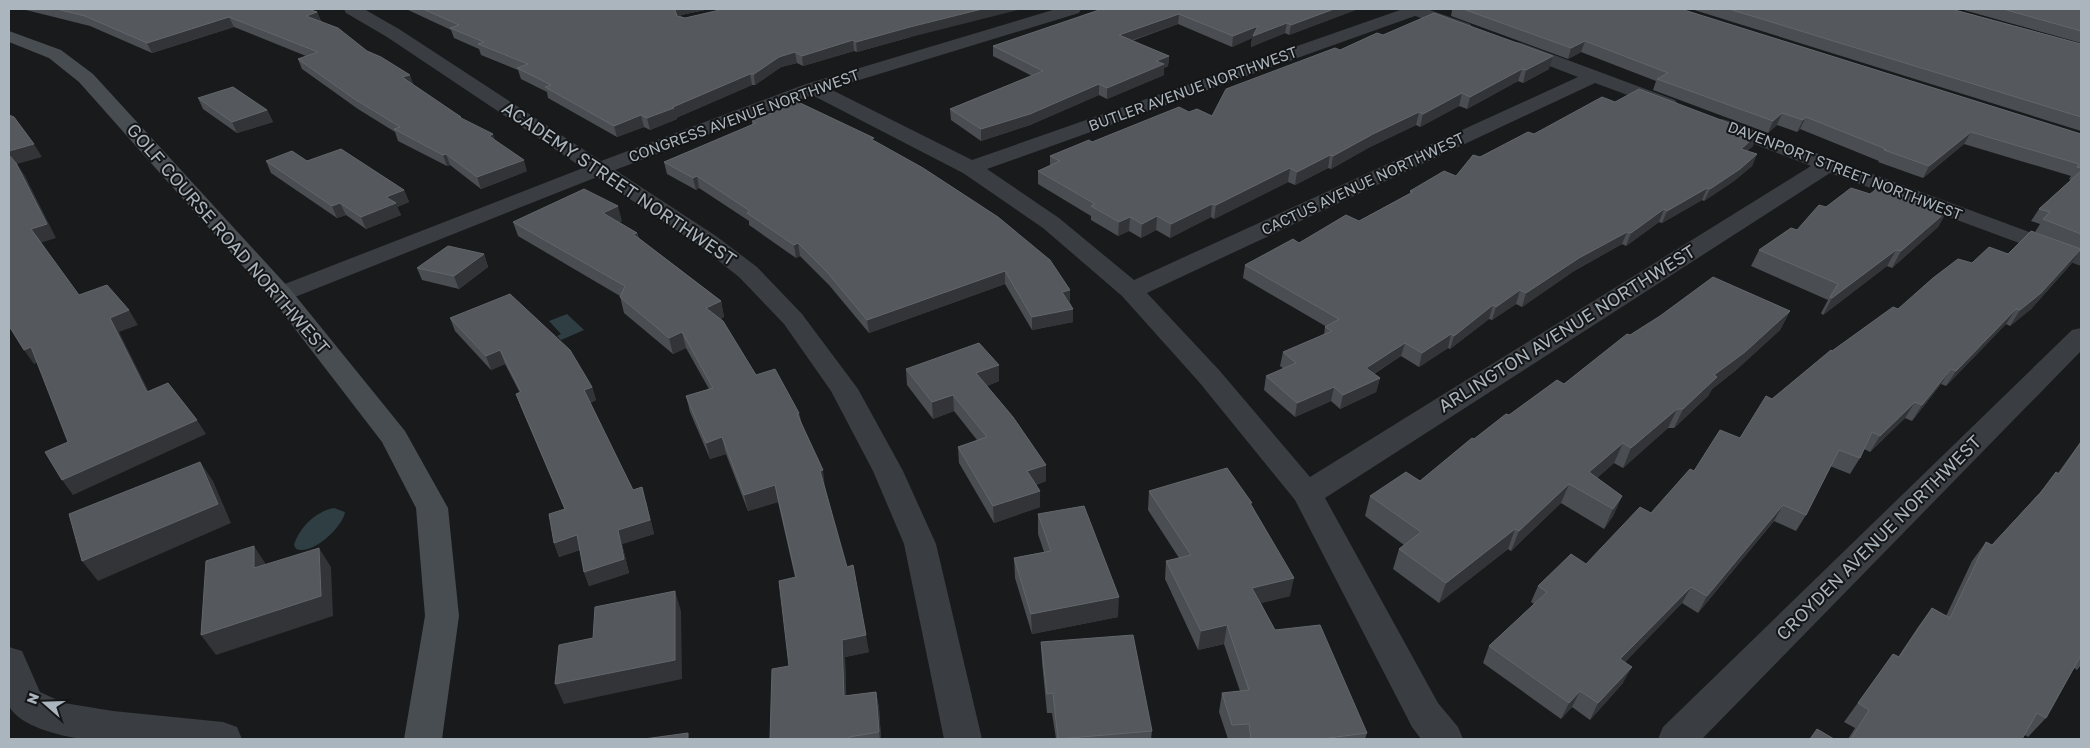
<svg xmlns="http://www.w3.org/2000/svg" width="2090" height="748" font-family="'Golos Text',sans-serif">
<rect width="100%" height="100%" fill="#191a1c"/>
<path fill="#2e3e42" d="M 567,314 L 584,330 L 561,340 L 557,336 L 561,334 L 549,321 Z
M 334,508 L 345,512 C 343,527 312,556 296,549 L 294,545 C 299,528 316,511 334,508 Z"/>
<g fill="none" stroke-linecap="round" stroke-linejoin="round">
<path fill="#3a3d41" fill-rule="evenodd" d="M 344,9 L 364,9 L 399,29 L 601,161 L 806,84 L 1056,9 L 1081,9 L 1079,13 L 830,89 L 972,160 L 1403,9 L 1427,9 L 1470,24 L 1473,28 L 1470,32 L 1464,33 L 1415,16 L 987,169 L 1059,218 L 1134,280 L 1578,77 L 1510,51 L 1507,47 L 1510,43 L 1516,42 L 1522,43 L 1675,100 L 1678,104 L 1675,108 L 1668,110 L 1595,83 L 1147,293 L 1219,370 L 1310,477 L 1811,166 L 1715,129 L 1712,125 L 1715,121 L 1722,119 L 1729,121 L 2081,251 L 2081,266 L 1830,173 L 1325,498 L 1438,703 L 1458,727 L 1463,739 L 1421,739 L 1412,727 L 1295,500 L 1199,382 L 1122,296 L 1043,228 L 963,173 L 812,95 L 615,170 L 716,236 L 757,267 L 802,314 L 858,389 L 903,471 L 936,544 L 982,739 L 944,739 L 904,544 L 873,471 L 831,391 L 784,324 L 739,277 L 700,246 L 597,177 L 290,299 L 281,302 L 272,299 L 268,294 L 272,289 L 583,168 L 387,37 L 346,13 Z
M 2081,328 L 2081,351 L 1702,739 L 1658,739 L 1663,727 L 2072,330 Z
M 9,647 L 22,651 L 40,692 L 64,703 L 113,711 L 223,722 L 237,727 L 242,739 L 82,739 C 60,736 19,726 9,706 Z"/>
<path fill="#484d52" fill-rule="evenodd" d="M 9,31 L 61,50 L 93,74 L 290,289 L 405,431 L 448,508 L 459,616 L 442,739 L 404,739 L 425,616 L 416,508 L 382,442 L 272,299 L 79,82 L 49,58 L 9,42 Z"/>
</g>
<path fill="#4a4d51" d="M 22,9 L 308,9 L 317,12 L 321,21 L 367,51 L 461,119 L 495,140 L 527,171 L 481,189 L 450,165 L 447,166 L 398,141 L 395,132 L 358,109 L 302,69 L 298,59 L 306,56 L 234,27 L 152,53 L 90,26 Z
M 406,9 L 710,9 L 681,15 L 680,16 L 685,18 L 911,37 L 857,52 L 854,51 L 803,66 L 797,63 L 781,67 L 755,85 L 752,85 L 676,118 L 677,119 L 650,130 L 644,127 L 617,137 L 548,98 L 547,92 L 521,79 L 518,70 L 481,55 L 479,49 L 454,38 L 451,30 Z
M 1099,9 L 1358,9 L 1289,35 L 1285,33 L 1251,47 L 1252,38 L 1232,47 L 1178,24 L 1132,41 L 1169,56 L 1168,66 L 1164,68 L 1164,75 L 1107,99 L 1099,95 L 1030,125 L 981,141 L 951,120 L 950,109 L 1032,76 L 993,56 L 993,46 L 1099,10 Z
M 1451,9 L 1681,9 L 2081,134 L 2081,250 L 2080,250 L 2071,264 L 2031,309 L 2010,326 L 2006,324 L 1946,386 L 1941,384 L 1912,421 L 1905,418 L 1870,452 L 1864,449 L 1860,458 L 1850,474 L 1830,466 L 1806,515 L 1796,531 L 1774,521 L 1698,613 L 1682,603 L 1625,662 L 1623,683 L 1590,720 L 1572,707 L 1561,719 L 1483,663 L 1489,646 L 1534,604 L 1531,602 L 1538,586 L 1586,564 L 1651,513 L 1694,471 L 1740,438 L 1772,399 L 1832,351 L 1972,263 L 2056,240 L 2035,232 L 2040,224 L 2031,221 L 2039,209 L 2071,180 L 2069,179 L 2071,176 L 1964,144 L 1923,178 L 1878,162 L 1879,161 L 1800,129 L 1797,132 L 1777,125 L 1768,133 L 1653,90 L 1656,81 L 1581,52 L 1568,59 L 1451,16 L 1452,10 L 1451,10 Z
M 1691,9 L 1951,9 L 2081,44 L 2081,131 Z
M 1960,9 L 2081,9 L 2081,43 Z
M 1383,35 L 1549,69 L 1523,83 L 1518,81 L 1467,109 L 1459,106 L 1420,127 L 1416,125 L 1370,147 L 1331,169 L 1328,168 L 1295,185 L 1288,182 L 1214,219 L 1211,217 L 1170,238 L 1156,230 L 1141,238 L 1129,231 L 1118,236 L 1091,220 L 1091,216 L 1038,184 L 1038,171 L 1050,165 L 1050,156 L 1189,112 L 1212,116 L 1340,50 Z
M 198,98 L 267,110 L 273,122 L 237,133 L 203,109 Z
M 1615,102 L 1753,146 L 1747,151 L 1757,154 L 1752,166 L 1734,181 L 1704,201 L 1702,200 L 1662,223 L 1659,222 L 1626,246 L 1622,244 L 1574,271 L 1522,307 L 1516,304 L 1492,320 L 1489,319 L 1450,349 L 1448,348 L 1419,367 L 1401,356 L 1374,374 L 1380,378 L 1376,392 L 1340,409 L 1331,401 L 1295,417 L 1264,390 L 1266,376 L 1284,369 L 1280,366 L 1283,352 L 1324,335 L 1325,327 L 1327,327 L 1243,278 L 1245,265 L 1299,243 L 1359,221 L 1410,193 L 1410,191 L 1456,176 L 1480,157 L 1534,134 Z
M 752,121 L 874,141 L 1070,303 L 1073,309 L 1073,322 L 1032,330 L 1005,284 L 869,333 L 829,285 L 800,256 L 796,258 L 749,225 L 749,221 L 699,188 L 696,190 L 667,174 L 664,162 L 752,125 Z
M 266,161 L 307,161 L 404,190 L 409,202 L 397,207 L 401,215 L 366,229 L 346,215 L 337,218 L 271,173 Z
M 1870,194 L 1947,211 L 1938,227 L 1892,268 L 1887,266 L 1823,315 L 1821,313 L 1828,300 L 1751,266 L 1759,250 L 1797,230 L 1826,207 Z
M 622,221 L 619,222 L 637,233 L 639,238 L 721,301 L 724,317 L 720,319 L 756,375 L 799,413 L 801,421 L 825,487 L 869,652 L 845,657 L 846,696 L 876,692 L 879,708 L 881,739 L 770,739 L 789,666 L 795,577 L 778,502 L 748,511 L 726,454 L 710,459 L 690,412 L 686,396 L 709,389 L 686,348 L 673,354 L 624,313 L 620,296 L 518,236 L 513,222 Z
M 484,254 L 488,267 L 459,289 L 422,280 L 417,268 Z
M 1790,311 L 1780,330 L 1735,371 L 1712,389 L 1708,396 L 1674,428 L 1668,428 L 1623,468 L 1614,463 L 1597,478 L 1622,496 L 1613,516 L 1604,529 L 1561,503 L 1511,551 L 1508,549 L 1439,603 L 1393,569 L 1399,549 L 1404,545 L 1365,516 L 1370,496 L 1420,481 L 1474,439 L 1509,415 L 1564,384 L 1630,335 Z
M 450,318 L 592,387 L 596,400 L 590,403 L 633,490 L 646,501 L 654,534 L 622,544 L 629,573 L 589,586 L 584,572 L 580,550 L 559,557 L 554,543 L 565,510 L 521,407 L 516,394 L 520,393 L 505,364 L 491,370 L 455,331 Z
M 906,369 L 999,381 L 987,386 L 1046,481 L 1036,485 L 1040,507 L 994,523 L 959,463 L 958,447 L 977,440 L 954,411 L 933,419 L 907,385 Z
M 2081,441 L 2081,665 L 2077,670 L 2074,668 L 2046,718 L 2028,737 L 2025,735 L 2022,739 L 1848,739 L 1855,728 L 1844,722 L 1893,654 L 1898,657 L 1918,627 L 1932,608 L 1946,616 L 1972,561 L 1986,542 L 1992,545 L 2058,473 Z
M 1149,491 L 1252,506 L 1290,596 L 1261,603 L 1275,630 L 1367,733 L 1365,739 L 1228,739 L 1219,712 L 1222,693 L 1240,691 L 1224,644 L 1198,650 L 1165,579 L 1166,561 L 1179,558 L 1148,510 Z
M 1038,514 L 1118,617 L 1032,634 L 1015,578 L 1014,558 L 1044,552 L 1038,534 Z
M 1041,642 L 1152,731 L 1151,739 L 1056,739 L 1052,713 L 1047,713 L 1042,662 Z"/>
<path fill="#323437" d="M 676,9 L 710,9 L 681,15 L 677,20 L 675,10 Z
M 982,9 L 1022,9 L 911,37 L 857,52 L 856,42 L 910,27 Z
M 1334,9 L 1358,9 L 1289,35 L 1291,25 Z
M 317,12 L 321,22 L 306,16 Z
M 1179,14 L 1178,24 L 1118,45 L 1119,35 Z
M 229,17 L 234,27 L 152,53 L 147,43 Z
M 1287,23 L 1285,33 L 1251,47 L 1252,38 L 1232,47 L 1233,36 L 1258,26 Z
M 853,40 L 854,51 L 803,66 L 802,56 Z
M 1585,41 L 1581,52 L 1568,59 L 1571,48 Z
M 795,52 L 797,63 L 781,67 L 755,85 L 754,74 L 779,57 Z
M 1169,56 L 1168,66 L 1164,68 L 1164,75 L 1107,99 L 1107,88 L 1156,61 Z
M 1553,56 L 1549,69 L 1523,83 L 1526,70 Z
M 1522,69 L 1518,81 L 1467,109 L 1470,97 Z
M 750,74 L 752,85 L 676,118 L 677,119 L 650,130 L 647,118 Z
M 410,75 L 414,86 L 402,77 Z
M 1099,84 L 1099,95 L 1030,125 L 981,141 L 981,129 Z
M 1462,93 L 1459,106 L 1420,127 L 1423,114 Z
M 267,110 L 273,122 L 237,133 L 232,122 Z
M 1419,112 L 1416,125 L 1370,147 L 1331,169 L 1333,156 L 1373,134 Z
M 1782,113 L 1777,125 L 1768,133 L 1773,121 Z
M 641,115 L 644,127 L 617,137 L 614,126 Z
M 1806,117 L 1800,129 L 1797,132 L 1803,120 Z
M 1971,132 L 1964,144 L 1923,178 L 1929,166 Z
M 493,134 L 497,146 L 489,136 Z
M 1758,134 L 1753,146 L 1735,161 L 1741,149 Z
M 34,144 L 42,157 L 17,164 L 25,176 L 56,238 L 40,243 L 31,229 L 9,156 L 9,151 Z
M 446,154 L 450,165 L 447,166 L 443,155 Z
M 1757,154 L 1752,166 L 1734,181 L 1704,201 L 1710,189 Z
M 1330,155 L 1328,168 L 1295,185 L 1297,172 Z
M 524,160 L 527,171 L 481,189 L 477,177 Z
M 1290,168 L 1288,182 L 1214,219 L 1216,205 Z
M 697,176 L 699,188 L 696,190 L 693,178 Z
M 1707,188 L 1702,200 L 1662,223 L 1667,211 Z
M 404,190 L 409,202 L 397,207 L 401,215 L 366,229 L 361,217 L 386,197 Z
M 340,203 L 346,215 L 337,218 L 332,206 Z
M 1212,204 L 1211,217 L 1170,238 L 1171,224 Z
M 618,206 L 622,221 L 608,228 L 603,213 Z
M 1664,209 L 1659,222 L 1626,246 L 1631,233 Z
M 1947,211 L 1938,227 L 1892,268 L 1901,251 Z
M 1157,216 L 1156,230 L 1141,238 L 1142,224 Z
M 1130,217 L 1129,231 L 1118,236 L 1119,222 Z
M 1627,232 L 1622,244 L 1574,271 L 1522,307 L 1526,293 L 1579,258 Z
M 637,233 L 641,248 L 633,234 Z
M 798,243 L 800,256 L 796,258 L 794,245 Z
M 2081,249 L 2071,264 L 2031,309 L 2010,326 L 2020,310 Z
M 1896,250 L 1887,266 L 1823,315 L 1832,298 Z
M 484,254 L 488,267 L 459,289 L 454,276 Z
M 1005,271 L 1005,284 L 869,333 L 867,320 Z
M 1070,290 L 1070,303 L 1062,292 Z
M 1520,290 L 1516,304 L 1492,320 L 1496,307 Z
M 721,301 L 724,317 L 710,324 L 706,308 Z
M 1493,305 L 1489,319 L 1450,349 L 1454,336 Z
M 1073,309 L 1073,322 L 1032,330 L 1032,317 Z
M 2016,309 L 2006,324 L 1946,386 L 1956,371 Z
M 129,310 L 138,325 L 119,332 L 156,406 L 147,392 L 110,318 Z
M 1790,311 L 1780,330 L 1735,371 L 1712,389 L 1708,396 L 1674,428 L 1683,409 L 1714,375 Z
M 682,332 L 686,348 L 673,354 L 669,338 Z
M 1451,334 L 1448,348 L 1419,367 L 1422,353 Z
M 1405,343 L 1401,356 L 1362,381 L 1366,368 Z
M 31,347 L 41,361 L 34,364 L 24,350 Z
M 500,350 L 505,364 L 491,370 L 486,356 Z
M 999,365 L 999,381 L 977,390 L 976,373 Z
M 1951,369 L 1941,384 L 1912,421 L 1922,405 Z
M 1380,378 L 1376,392 L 1340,409 L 1343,395 Z
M 592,387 L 596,400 L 588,403 L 584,390 Z
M 1334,387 L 1331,401 L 1295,417 L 1297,403 Z
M 953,395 L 954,411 L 933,419 L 932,402 Z
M 1915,402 L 1905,418 L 1870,452 L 1880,436 Z
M 1677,409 L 1668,428 L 1623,468 L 1631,448 Z
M 197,420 L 206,434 L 73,495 L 62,480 Z
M 722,437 L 726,454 L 710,459 L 706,443 Z
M 1623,443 L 1614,463 L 1581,492 L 1589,472 Z
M 200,462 L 213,481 L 231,523 L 98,581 L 82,561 Z
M 1046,465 L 1046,481 L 1027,488 L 1027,471 Z
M 823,470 L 825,487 L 823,488 L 820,471 Z
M 1569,484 L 1561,503 L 1511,551 L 1519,531 Z
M 775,485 L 778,502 L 748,511 L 744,495 Z
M 642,487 L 654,534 L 622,544 L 629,573 L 589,586 L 584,572 L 618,530 Z
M 1040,491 L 1040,507 L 994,523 L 993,506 Z
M 1622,496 L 1613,516 L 1604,529 L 1613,509 Z
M 1783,505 L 1774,521 L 1698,613 L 1707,596 Z
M 1515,529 L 1508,549 L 1439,603 L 1446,583 Z
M 577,535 L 582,549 L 559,557 L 554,543 Z
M 254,546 L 267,566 L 254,568 Z
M 319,548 L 331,567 L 333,616 L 216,655 L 201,635 Z
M 1294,578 L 1290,596 L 1249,606 L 1252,588 Z
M 1691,587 L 1682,603 L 1612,676 L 1620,659 Z
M 675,591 L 681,611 L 682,679 L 564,704 L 555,684 Z
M 1119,597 L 1118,617 L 1032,634 L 1031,614 Z
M 1227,625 L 1224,644 L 1198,650 L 1201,631 Z
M 866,635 L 869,652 L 845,657 L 847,713 L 844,696 L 842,640 Z
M 1632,667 L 1623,683 L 1590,720 L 1598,703 Z
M 1580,691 L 1572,707 L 1561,719 L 1569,703 Z
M 876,692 L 879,708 L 881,739 L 880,739 L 879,732 Z"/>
<path fill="#55585d" stroke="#62676c" d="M 57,9 L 308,9 L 317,12 L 306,16 L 338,28 L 367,51 L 381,57 L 410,75 L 402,77 L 461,117 L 459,117 L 493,134 L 489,136 L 524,160 L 477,177 L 446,154 L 443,155 L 394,129 L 400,127 L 353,98 L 298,59 L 318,52 L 229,17 L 147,43 L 85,16 Z
M 423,9 L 676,9 L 675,10 L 677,16 L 685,18 L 724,9 L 982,9 L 910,27 L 856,42 L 853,40 L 802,56 L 795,52 L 779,57 L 754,74 L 750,74 L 673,107 L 674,108 L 647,118 L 641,115 L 614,126 L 545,87 L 551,85 L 517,68 L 528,64 L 478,44 L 484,42 L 450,28 L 459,25 Z
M 1102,9 L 1334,9 L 1291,25 L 1287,23 L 1253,36 L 1258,26 L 1233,36 L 1179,14 L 1119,35 L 1169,56 L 1156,61 L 1164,64 L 1107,88 L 1099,84 L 1030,114 L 981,129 L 950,109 L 1043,71 L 993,46 Z
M 1463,9 L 1681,9 L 2081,134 L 2081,168 L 2077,167 L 2079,164 L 1971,132 L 1929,166 L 1884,150 L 1886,149 L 1806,117 L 1803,120 L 1782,113 L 1773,121 L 1657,79 L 1668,73 L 1585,41 L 1571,48 Z
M 1729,9 L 1951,9 L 2081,44 L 2081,117 Z
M 2003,9 L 2081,9 L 2081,31 Z
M 1434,13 L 1553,56 L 1526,70 L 1522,69 L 1470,97 L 1462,93 L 1423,114 L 1419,112 L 1373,134 L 1333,156 L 1330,155 L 1297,172 L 1290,168 L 1216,205 L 1212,204 L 1171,224 L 1157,216 L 1142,224 L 1130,217 L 1119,222 L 1091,206 L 1095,204 L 1038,171 L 1060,161 L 1050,156 L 1089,140 L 1092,142 L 1179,107 L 1189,112 L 1197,109 L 1212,116 L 1226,89 L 1335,48 L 1340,50 L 1377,33 L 1383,35 Z
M 233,87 L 267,110 L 232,122 L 198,98 Z
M 1639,89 L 1758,134 L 1741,149 L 1757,154 L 1740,169 L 1710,189 L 1707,188 L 1667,211 L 1664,209 L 1631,233 L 1627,232 L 1579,258 L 1526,293 L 1520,290 L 1496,307 L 1493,305 L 1454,336 L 1451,334 L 1422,353 L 1405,343 L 1366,368 L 1380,378 L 1343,395 L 1334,387 L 1297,403 L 1266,376 L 1296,363 L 1283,352 L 1332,331 L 1325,327 L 1339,319 L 1245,265 L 1293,239 L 1299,243 L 1346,215 L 1359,221 L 1413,192 L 1410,191 L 1444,171 L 1456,176 L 1473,155 L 1480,157 L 1528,132 L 1534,134 L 1602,97 L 1615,102 Z
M 798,102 L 874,138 L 871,139 L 923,168 L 998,217 L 1050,260 L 1070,290 L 1062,292 L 1073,309 L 1032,317 L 1005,271 L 867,320 L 827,272 L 798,243 L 794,245 L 747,213 L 750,211 L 697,176 L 693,178 L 664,162 L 756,123 L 752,121 Z
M 9,115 L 14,117 L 34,144 L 9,151 Z
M 341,149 L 404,190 L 386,197 L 396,203 L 361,217 L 340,203 L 332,206 L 266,161 L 292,151 L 307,161 Z
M 9,155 L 16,163 L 47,224 L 31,229 L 79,295 L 107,285 L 129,310 L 110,318 L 147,392 L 168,383 L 197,420 L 62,480 L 45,452 L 68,442 L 31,347 L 24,350 L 9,326 Z
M 2081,171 L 2081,234 L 2043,219 L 2050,212 L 2039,209 Z
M 1879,187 L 1947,211 L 1901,251 L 1896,250 L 1832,298 L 1830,297 L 1838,284 L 1759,250 L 1791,228 L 1797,230 L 1819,205 L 1826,207 L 1851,188 L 1870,194 Z
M 584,189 L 618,206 L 603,213 L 637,233 L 633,234 L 721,301 L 706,308 L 723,321 L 756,375 L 775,369 L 799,413 L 797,414 L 823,470 L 820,471 L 847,567 L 853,565 L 866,635 L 842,640 L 844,696 L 876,692 L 879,732 L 849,737 L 849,739 L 770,739 L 772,669 L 789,666 L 779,581 L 796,577 L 775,485 L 744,495 L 722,437 L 706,443 L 686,396 L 713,388 L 682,332 L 669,338 L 620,297 L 625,286 L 513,222 Z
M 2031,231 L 2081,249 L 2041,293 L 2020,310 L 2016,309 L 1956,371 L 1951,369 L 1922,405 L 1915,402 L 1880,436 L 1872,432 L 1860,458 L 1839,450 L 1806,515 L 1783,505 L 1707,596 L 1691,587 L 1620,659 L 1632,667 L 1598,703 L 1580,691 L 1569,703 L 1489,646 L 1547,592 L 1538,586 L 1571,554 L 1586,564 L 1640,507 L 1651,513 L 1690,469 L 1694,471 L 1720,430 L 1740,438 L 1766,396 L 1772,399 L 1831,350 L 1832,351 L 1893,307 L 1898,309 L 1933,278 L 1958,259 L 1972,263 L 1989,247 L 2008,254 Z
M 448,246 L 484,254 L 454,276 L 417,268 Z
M 1713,277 L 1790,311 L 1745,352 L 1714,375 L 1717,377 L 1683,409 L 1677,409 L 1631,448 L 1623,443 L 1589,472 L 1622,496 L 1613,509 L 1569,484 L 1519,531 L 1515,529 L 1446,583 L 1399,549 L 1421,532 L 1370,496 L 1406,472 L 1420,481 L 1472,438 L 1474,439 L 1506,414 L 1509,415 L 1557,380 L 1564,384 L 1627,334 L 1630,335 L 1660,316 Z
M 510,294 L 570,350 L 592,387 L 584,390 L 633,490 L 642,487 L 650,520 L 618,530 L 624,559 L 584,572 L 577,535 L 554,543 L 549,514 L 565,509 L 516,394 L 521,392 L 500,350 L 486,356 L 450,318 Z
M 979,343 L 999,365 L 976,373 L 1013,417 L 1046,465 L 1027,471 L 1040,491 L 993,506 L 958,447 L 987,437 L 953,395 L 932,402 L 906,369 Z
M 2081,442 L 2081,655 L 2046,718 L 2037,713 L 2022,739 L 1851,739 L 1869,710 L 1858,703 L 1893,654 L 1899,657 L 1932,608 L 1950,618 L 1986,542 L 1992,545 L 2041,492 L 2056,472 L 2059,474 Z
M 200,462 L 218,504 L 82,561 L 69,514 Z
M 1227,468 L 1252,503 L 1250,503 L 1294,578 L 1252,588 L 1275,630 L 1320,625 L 1367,733 L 1321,739 L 1251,739 L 1249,724 L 1232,725 L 1222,693 L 1249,690 L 1227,625 L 1201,631 L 1166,561 L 1191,555 L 1149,491 Z
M 1084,506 L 1119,597 L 1031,614 L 1014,558 L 1051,551 L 1038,514 Z
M 254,546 L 254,568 L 319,548 L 321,596 L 201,635 L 206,561 Z
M 675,591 L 675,660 L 555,684 L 559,645 L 593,638 L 595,607 Z
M 1133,635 L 1152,731 L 1058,739 L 1053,693 L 1047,694 L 1041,642 Z
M 1817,729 L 1834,739 L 1810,739 Z
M 688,733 L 688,739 L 644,739 Z"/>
<g text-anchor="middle" stroke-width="4" stroke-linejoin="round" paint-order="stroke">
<g font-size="15" fill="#abb5bd" stroke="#141517">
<text transform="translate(1193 89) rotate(-20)" y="5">BUTLER AVENUE NORTHWEST</text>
<text transform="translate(744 116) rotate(-20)" y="5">CONGRESS AVENUE NORTHWEST</text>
<text transform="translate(1845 171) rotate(21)" y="5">DAVENPORT STREET NORTHWEST</text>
<text transform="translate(1363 184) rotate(-25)" y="5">CACTUS AVENUE NORTHWEST</text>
</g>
<g font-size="18" fill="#abb5bd" stroke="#141517">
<text transform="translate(619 184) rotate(34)" y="6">ACADEMY STREET NORTHWEST</text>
<text transform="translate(228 239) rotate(49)" y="6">GOLF COURSE ROAD NORTHWEST</text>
<text transform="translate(1567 329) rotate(-32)" y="6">ARLINGTON AVENUE NORTHWEST</text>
<text transform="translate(1879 538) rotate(-45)" y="6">CROYDEN AVENUE NORTHWEST</text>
</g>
</g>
<rect width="2090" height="748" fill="none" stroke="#abb5bd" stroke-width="20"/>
<g transform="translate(45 703) rotate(290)" stroke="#141517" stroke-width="4" paint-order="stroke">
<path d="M0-4L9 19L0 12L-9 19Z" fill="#abb5bd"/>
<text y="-8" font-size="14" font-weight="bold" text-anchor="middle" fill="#abb5bd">N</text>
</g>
</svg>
